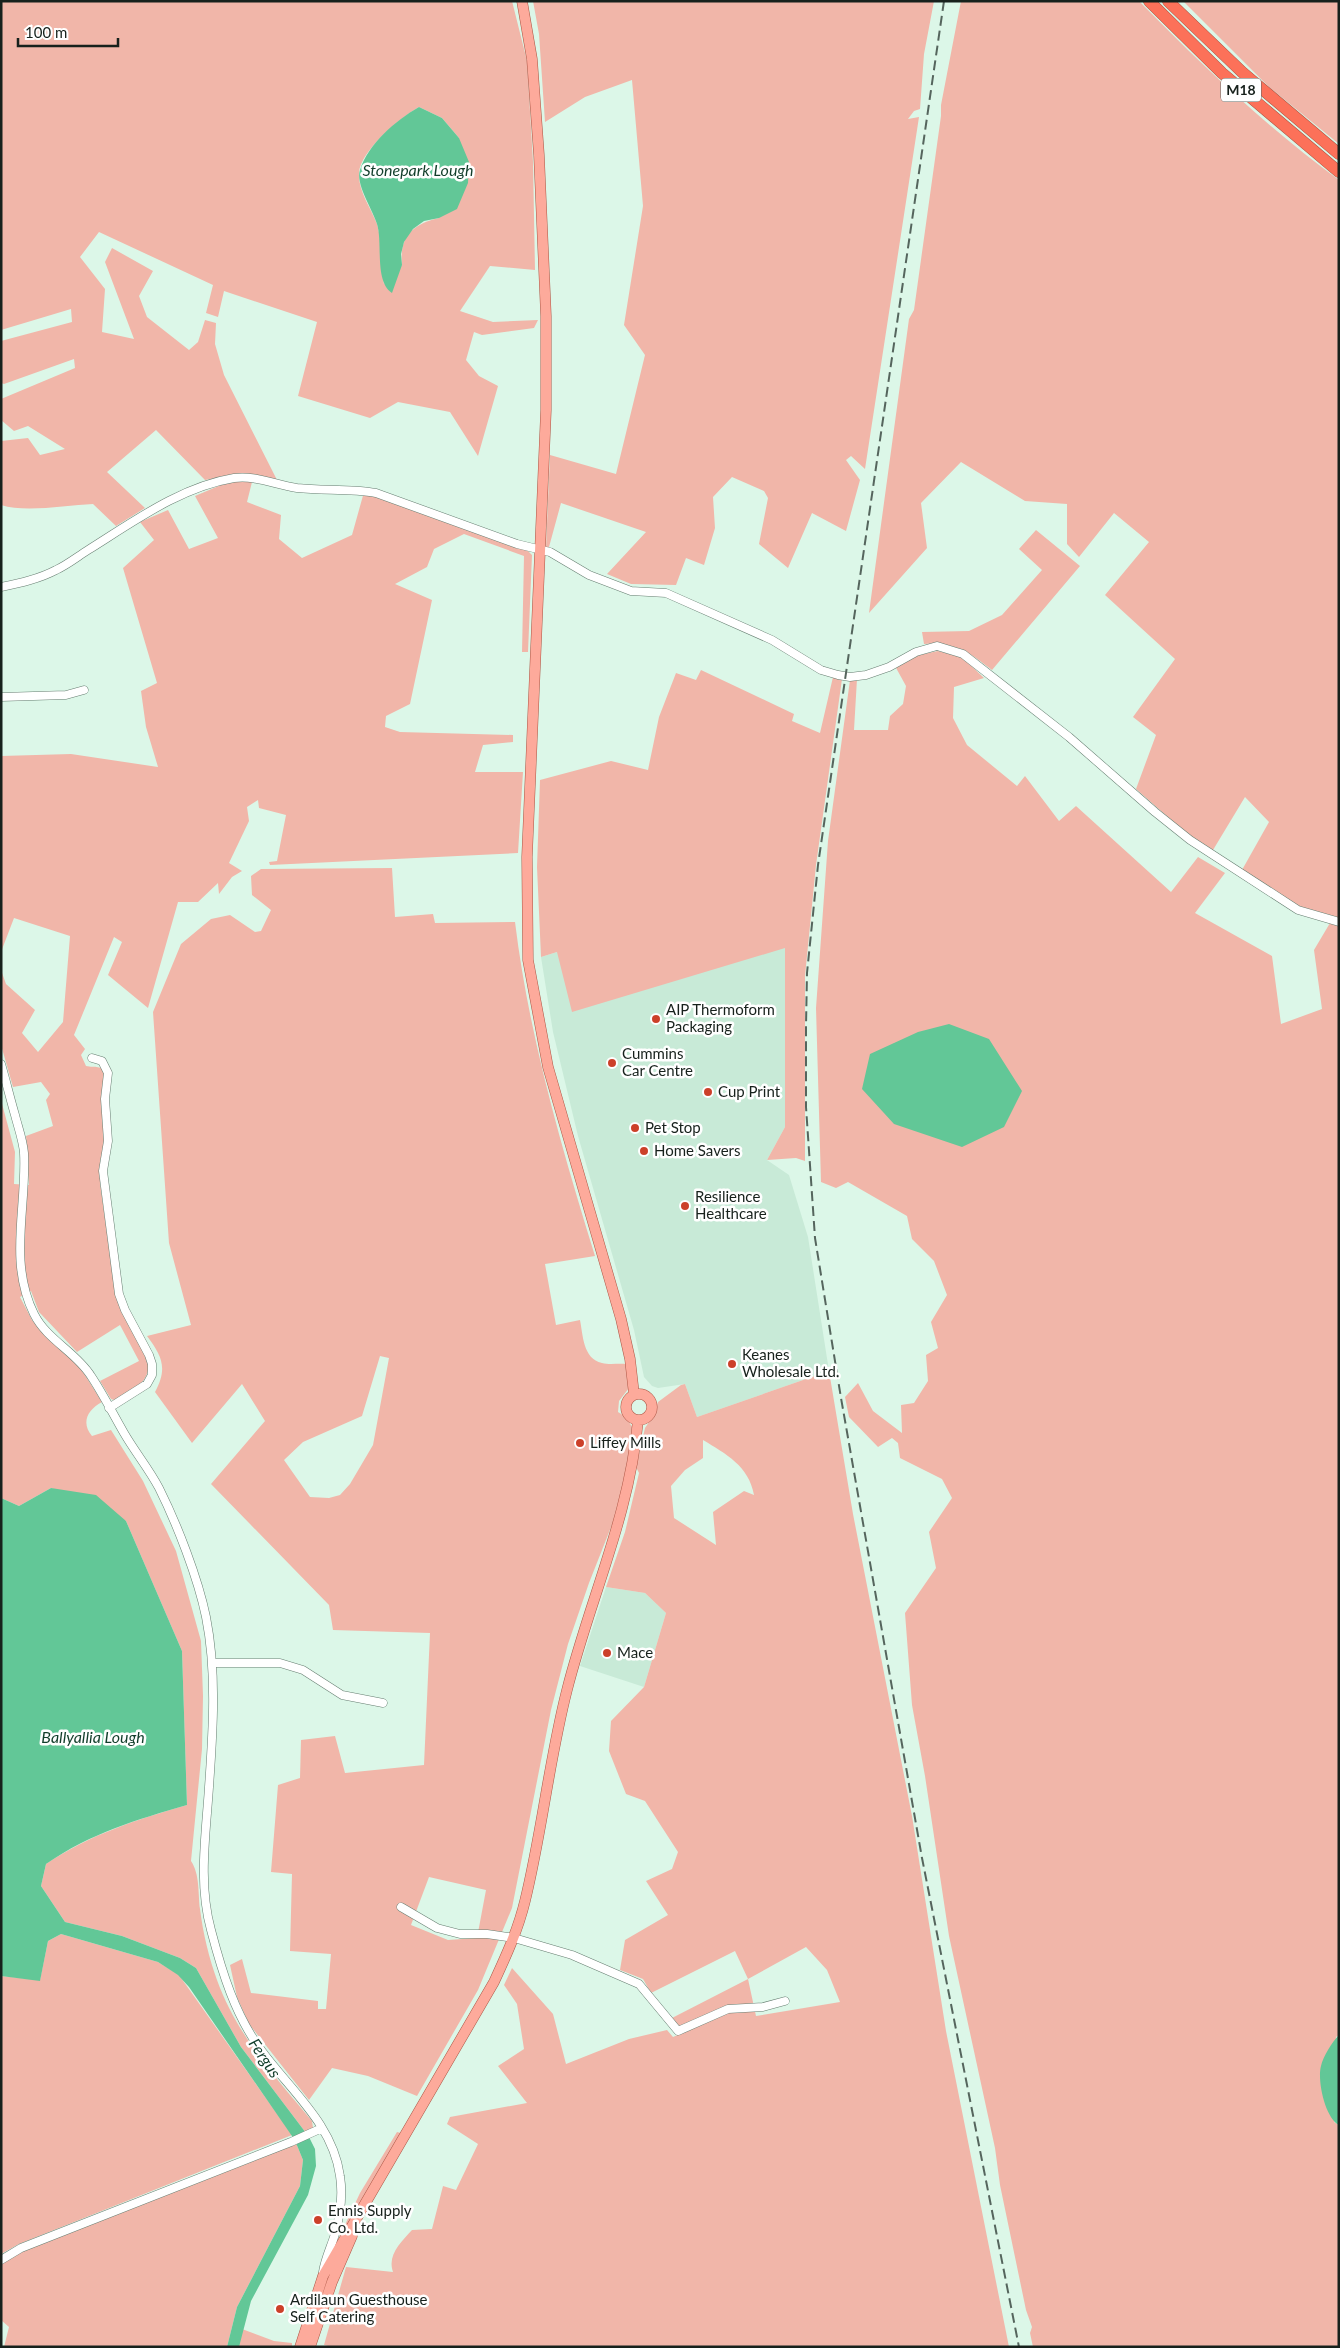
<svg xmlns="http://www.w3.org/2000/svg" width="1340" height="2348" font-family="Lato,sans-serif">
<rect width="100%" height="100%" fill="#dcf7e8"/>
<path fill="#c8ead7" d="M 785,882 L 785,1127 L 767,1160 L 789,1175 L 808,1237 L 829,1371 L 697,1417 L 685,1384 L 658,1388 L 652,1386 L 644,1377 L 634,1330 L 578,1136 L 553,1032 L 541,957 Z
M 606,1587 L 645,1593 L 666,1613 L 644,1687 L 580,1666 Z"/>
<path fill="#f1b6a9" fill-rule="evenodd" d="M 1,1 L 512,1 L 527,61 L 533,162 L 535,270 L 490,266 L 460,311 L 493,322 L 538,320 L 534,328 L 482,335 L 474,332 L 466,360 L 479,376 L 498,386 L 478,456 L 450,412 L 398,402 L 370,418 L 298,396 L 317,322 L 224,291 L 218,317 L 206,313 L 213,285 L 99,232 L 80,257 L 105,289 L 102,332 L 134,339 L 105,262 L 112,248 L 153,271 L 139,296 L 147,317 L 189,350 L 198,342 L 205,320 L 216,323 L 215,344 L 224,375 L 277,480 C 251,473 230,475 205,480 L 156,430 L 107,472 L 145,508 L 116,526 L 93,504 C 66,505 26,513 1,505 L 1,441 L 28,438 L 40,455 L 65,449 L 28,426 L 14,431 L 1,420 L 1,399 L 75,368 L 74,359 L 4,384 L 1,383 L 1,341 L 72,322 L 71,309 L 1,330 ZM 419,107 L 442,118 L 459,138 L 439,218 C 413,224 399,236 402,265 L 384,284 C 381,266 382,240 377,224 C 371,208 358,191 359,173 C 360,151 401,117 419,107 Z
M 533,1 L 934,1 L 924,54 L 920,109 L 914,111 L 908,119 L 919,117 L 865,469 L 851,456 L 846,460 L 860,480 L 846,531 L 812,513 L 788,568 L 759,544 L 768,498 L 764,491 L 732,477 L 713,497 L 715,528 L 704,565 L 686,558 L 676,585 L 631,584 L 607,574 L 646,532 L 561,503 L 549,547 L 546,547 L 550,455 L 616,474 L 645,355 L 624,325 L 643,206 L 632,80 L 585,97 L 545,122 L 539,34 Z
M 961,1 L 1139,1 C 1202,65 1266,127 1339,180 L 1339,918 L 1299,908 L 1242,870 L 1269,822 L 1245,797 L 1213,850 L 1186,833 L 1136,789 L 1156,735 L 1133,717 L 1175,659 L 1105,595 L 1149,542 L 1114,513 L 1079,557 L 1067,544 L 1067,504 L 1025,501 L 961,462 L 921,503 L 927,548 L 869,613 L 909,319 L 914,310 L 941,116 L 941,105 Z
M 1183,1 L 1339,1 L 1339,144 L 1269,87 Z
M 239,481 L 252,482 L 247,502 L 281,515 L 279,539 L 302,558 L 352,535 L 364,492 L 526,549 L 532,555 L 528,652 L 522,652 L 524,556 L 464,534 L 434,549 L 427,567 L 395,584 L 432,600 L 410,704 L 386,716 L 385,727 L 400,732 L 513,735 L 513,742 L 483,745 L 475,772 L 523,772 L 518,853 L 270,865 L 269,862 L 277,861 L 286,815 L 259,808 L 258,800 L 247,807 L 249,821 L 229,863 L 242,871 L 232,877 L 219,894 L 218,883 L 198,902 L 178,902 L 148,1008 L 108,975 L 122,942 L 114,937 L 74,1035 L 85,1049 L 81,1055 L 86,1066 C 95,1068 102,1064 106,1075 L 105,1141 L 100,1162 L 100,1183 L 116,1295 L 147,1357 C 154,1380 134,1389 117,1401 L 111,1399 L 100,1381 L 139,1361 L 120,1325 L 77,1352 L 39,1312 L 31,1291 L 20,1297 L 32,1320 L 45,1335 L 78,1364 L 102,1402 C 87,1410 81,1423 92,1436 L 111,1430 L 143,1481 L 176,1551 L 201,1641 L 203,1696 L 202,1749 L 191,1861 C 200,1874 198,1894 200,1909 C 203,1933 209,1958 217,1980 C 237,2035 275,2077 312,2121 L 313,2128 L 306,2133 L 241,2047 L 196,1968 L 180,1958 L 122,1936 L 65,1922 L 41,1886 L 46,1864 C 91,1834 136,1820 187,1805 L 182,1651 L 126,1521 L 51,1488 L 19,1506 L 1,1498 L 1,1100 L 15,1152 L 14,1184 L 29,1185 L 26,1136 L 53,1126 L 46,1100 L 50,1094 L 41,1082 L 13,1087 L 1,1045 L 1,970 L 6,984 L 35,1010 L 22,1033 L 38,1052 L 63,1022 L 70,936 L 14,918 L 1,952 L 1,756 L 71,754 L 158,767 L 146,727 L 141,691 L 157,683 L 123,568 L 154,540 L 140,522 L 168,510 L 189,549 L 218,538 L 195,496 L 221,485 Z
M 1036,530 L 1080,566 L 992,670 C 969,652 955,642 924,644 L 922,632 L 969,631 L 1002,615 L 1042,570 L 1019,549 Z
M 938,651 L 962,657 L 984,678 L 954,687 L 953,718 L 967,745 L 1017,786 L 1025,776 L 1059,821 L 1076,806 L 1171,892 L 1198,857 L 1225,873 L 1195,913 L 1272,956 L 1281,1024 L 1322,1009 L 1314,950 L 1330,923 L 1339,925 L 1339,2035 L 1336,2037 L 1334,2122 L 1339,2125 L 1339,2347 L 1033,2347 L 1030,2333 L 1032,2327 L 1026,2310 L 1000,2185 L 995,2148 L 949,1936 L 925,1776 L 912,1705 L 905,1613 L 936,1568 L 929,1532 L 952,1498 L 942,1479 L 900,1458 L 898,1443 L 892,1438 L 878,1447 L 849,1417 L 845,1397 L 858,1383 L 873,1411 L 902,1433 L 901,1405 L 914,1403 L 928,1381 L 926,1355 L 938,1348 L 931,1322 L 947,1295 L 934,1261 L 912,1239 L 907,1216 L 848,1182 L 836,1188 L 821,1182 L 816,1008 L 828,841 L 850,680 L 857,679 L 854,730 L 888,730 L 890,716 L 903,704 L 906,686 L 895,666 L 919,655 Z
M 701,670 L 794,714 L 792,721 L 820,733 L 833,677 L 842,679 L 816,865 L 805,976 L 805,1161 L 796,1158 L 767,1160 L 785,1127 L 785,948 L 572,1012 L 557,952 L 541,957 L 537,867 L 540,780 L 611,761 L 648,770 L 659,717 L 676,673 L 696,680 Z
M 392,868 L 395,917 L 433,914 L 435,923 L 515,922 C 529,1036 561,1146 595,1256 L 545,1264 L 556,1325 L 580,1320 C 583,1335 583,1359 602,1363 C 610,1365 619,1363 626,1364 L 629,1388 L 619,1401 L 618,1412 L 626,1417 L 632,1427 L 627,1470 L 615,1517 L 589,1583 L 568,1644 L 551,1710 L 512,1908 L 478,1990 L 417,2096 L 368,2076 L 332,2068 L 309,2100 L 249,2024 L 237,1997 L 230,1965 L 242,1959 L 251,1993 L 318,2001 L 318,2009 L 326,2009 L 331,1954 L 290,1951 L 292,1874 L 271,1872 L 278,1785 L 300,1778 L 301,1740 L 335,1736 L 345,1773 L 424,1765 L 430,1633 L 333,1630 L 329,1605 L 211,1484 L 265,1421 L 242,1384 L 192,1443 L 155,1392 C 168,1368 162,1356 147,1336 L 191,1325 L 169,1243 L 153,1012 L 181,944 L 211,919 L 230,915 L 255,932 L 261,931 L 271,910 L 252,895 L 251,876 L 261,869 ZM 380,1356 L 389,1358 L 373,1445 L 350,1484 L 340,1495 L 329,1498 L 310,1497 L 284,1460 L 303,1442 L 362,1416 ZM 429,1877 L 486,1890 L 477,1938 L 448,1940 L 411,1925 Z
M 829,1371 L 853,1514 L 912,1816 L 946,2031 L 1009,2347 L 332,2347 L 324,2345 L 346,2267 L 393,2272 C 387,2255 401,2242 412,2230 L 432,2229 L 443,2186 L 456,2190 L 478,2144 L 447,2124 L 450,2117 L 527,2103 L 498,2066 L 524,2049 L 517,2004 L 504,1985 L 512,1968 L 553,2014 L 566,2064 L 629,2039 L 667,2030 L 673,2037 L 690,2030 L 679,2026 L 672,2018 L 748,1979 L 735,1951 L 651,1993 L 643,1979 L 620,1970 L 625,1940 L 668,1915 L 646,1881 L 672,1869 L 678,1852 L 645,1801 L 626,1794 L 609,1751 L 611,1721 L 644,1687 L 666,1613 L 645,1593 L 606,1587 L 625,1532 L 639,1473 L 636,1467 L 645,1428 L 653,1416 L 658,1402 L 681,1385 L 685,1384 L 697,1417 ZM 703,1440 C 726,1454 749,1466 754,1495 L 744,1491 L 713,1512 L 716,1545 L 674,1518 L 671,1486 L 685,1470 L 703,1458 ZM 806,1947 L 827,1970 L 840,2002 L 756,2016 L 748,1979 Z
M 61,1934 L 158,1962 L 179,1975 L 292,2135 L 19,2244 L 1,2254 L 1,1976 L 40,1980 L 48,1941 Z
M 397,2132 L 401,2133 L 345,2229 L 344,2227 L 360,2193 Z
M 296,2143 L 303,2160 L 300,2186 L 237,2307 L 227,2347 L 4,2347 L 9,2327 L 1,2320 L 1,2263 L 23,2250 Z
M 242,2329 L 274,2341 L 292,2343 L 292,2347 L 238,2347 Z"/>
<path fill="#62c797" d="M 419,107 L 442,118 L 459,138 L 469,162 L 468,183 L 457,209 L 439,218 L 424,221 L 413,229 L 404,242 L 401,254 L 402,265 L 392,293 C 374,281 383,243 377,224 C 373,210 355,184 360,170 C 369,143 395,121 419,107 Z
M 949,1024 L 989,1039 L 1022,1091 L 1004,1127 L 962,1147 L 894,1124 L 862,1089 L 870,1054 L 918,1032 Z
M 51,1488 L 96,1495 L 126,1521 L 182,1651 L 187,1805 C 136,1820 91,1833 46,1864 L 41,1886 L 65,1922 L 122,1936 L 180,1958 L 196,1968 L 241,2047 L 306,2133 L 294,2139 L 189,1987 L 178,1975 L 158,1962 L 61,1934 L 48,1941 L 40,1981 L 1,1976 L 1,1498 L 19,1506 Z
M 1339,2035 L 1339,2125 C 1325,2118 1317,2080 1321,2066 C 1323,2057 1332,2042 1339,2035 Z
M 309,2137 L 315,2149 L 316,2166 L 308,2195 L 251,2301 L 239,2347 L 227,2347 L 237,2307 L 300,2186 L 303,2160 L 296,2143 Z"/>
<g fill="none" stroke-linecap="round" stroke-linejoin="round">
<defs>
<path id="minor" d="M 1,587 C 20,583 39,579 56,570 C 67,565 77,557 88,550 C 133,522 180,487 234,478 C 256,475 275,485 297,488 C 324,491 350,488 376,493 L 517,544 L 550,552 L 589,575 L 631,591 L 666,593 L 772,640 L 821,670 L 838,675 L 850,677 L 866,675 L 889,667 L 916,652 L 937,646 L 963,654 L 1069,737 L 1155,812 L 1190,840 L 1298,910 L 1339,922
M 1,697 L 66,695 L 84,690
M 92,1058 L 102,1061 L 108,1073 L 105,1099 L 108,1141 L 103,1171 L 119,1294 L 125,1310 L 149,1355 L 152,1364 L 152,1375 L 147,1384 L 109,1408
M 1,1064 C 6,1081 10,1098 15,1115 C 18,1127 23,1140 24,1153 C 27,1207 8,1262 34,1314 C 47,1340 76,1352 91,1376 C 103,1394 113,1414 124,1433 C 135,1452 149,1469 159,1488 C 177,1524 198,1578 206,1617 C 217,1672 213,1731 209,1787 C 206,1834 198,1883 211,1930 C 222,1972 235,2015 261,2050 C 290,2090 333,2124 340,2176 C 343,2195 340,2216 335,2234 C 331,2247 325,2259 323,2272
M 212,1663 L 280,1663 L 303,1670 L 342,1695 L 383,1703
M 401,1907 L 437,1928 L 460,1934 L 487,1934 L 514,1938 L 572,1955 L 639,1984 L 678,2031 L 728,2009 L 763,2007 L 785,2001
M 1,2260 L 21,2248 L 291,2142 L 322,2128"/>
<path id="major" d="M 522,1 L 532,59 L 539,155 L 546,316 L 546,410 L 527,857 L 528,960 L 548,1067 L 621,1319 L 630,1359 L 634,1394
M626 1407a13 13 0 1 1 26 0a13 13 0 1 1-26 0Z
M 300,2347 L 323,2276 L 494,1982 C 506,1956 518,1930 525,1901 C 542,1832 549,1760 567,1690 C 590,1599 630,1514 638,1420
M 310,2347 L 332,2282 L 352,2236"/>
<path id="highway" d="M 1149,1 L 1222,73 L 1339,172
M 1168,1 L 1242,72 L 1339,154"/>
</defs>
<use href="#minor" stroke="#667e71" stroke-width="9"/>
<use href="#major" stroke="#ac5544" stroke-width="11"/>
<use href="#highway" stroke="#ac5544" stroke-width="12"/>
<use href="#minor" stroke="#fff" stroke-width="8"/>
<use href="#major" stroke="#fdaa9b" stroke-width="10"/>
<use href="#highway" stroke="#fc7159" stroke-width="11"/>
<path stroke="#55655d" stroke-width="2" stroke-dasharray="10 5" stroke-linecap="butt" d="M 944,1 L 818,865 L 807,973 L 806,1026 L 806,1107 L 815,1238 L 841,1398 L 922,1858 L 1019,2347"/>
</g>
<g fill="#cc4029" stroke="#fff" stroke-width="2">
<circle cx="656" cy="1019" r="5"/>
<circle cx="612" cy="1063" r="5"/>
<circle cx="708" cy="1092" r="5"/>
<circle cx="635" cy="1128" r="5"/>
<circle cx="644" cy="1151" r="5"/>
<circle cx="685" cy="1206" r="5"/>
<circle cx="732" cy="1364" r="5"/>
<circle cx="580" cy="1443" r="5"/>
<circle cx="607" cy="1653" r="5"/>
<circle cx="318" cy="2220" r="5"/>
<circle cx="280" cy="2309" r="5"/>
</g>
<g text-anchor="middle" stroke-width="5" stroke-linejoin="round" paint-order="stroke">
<rect fill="#fff" stroke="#5d6460" stroke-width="1" x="1221" y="78.5" width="40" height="23" rx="4"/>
<g font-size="14" font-weight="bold" fill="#17211c">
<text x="1241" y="95">M18</text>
</g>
<g font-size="15" fill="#17211c" stroke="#fff" text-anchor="start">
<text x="666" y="1015">AIP Thermoform<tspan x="666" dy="17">Packaging</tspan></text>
<text x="622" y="1059">Cummins<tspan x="622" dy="17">Car Centre</tspan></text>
<text x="718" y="1097">Cup Print</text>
<text x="645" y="1133">Pet Stop</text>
<text x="654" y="1156">Home Savers</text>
<text x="695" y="1202">Resilience<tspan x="695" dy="17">Healthcare</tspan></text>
<text x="742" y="1360">Keanes<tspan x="742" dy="17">Wholesale Ltd.</tspan></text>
<text x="590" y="1448">Liffey Mills</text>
<text x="617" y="1658">Mace</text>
<text x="328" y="2216">Ennis Supply<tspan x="328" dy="17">Co. Ltd.</tspan></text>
<text x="290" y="2305">Ardilaun Guesthouse<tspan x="290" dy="17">Self Catering</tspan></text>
</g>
<g font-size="16" font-style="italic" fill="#123e2b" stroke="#fff">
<text x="418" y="176">Stonepark Lough</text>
<text x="93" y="1743">Ballyallia Lough</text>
<text transform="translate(265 2058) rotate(56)" y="6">Fergus</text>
</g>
</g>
<rect width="1340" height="2348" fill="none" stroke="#17211c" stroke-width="5"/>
<path d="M18 38v8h100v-8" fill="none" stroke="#17211c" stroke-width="2.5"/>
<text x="25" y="38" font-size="15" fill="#17211c" stroke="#ffffff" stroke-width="4" paint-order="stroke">100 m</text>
</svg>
